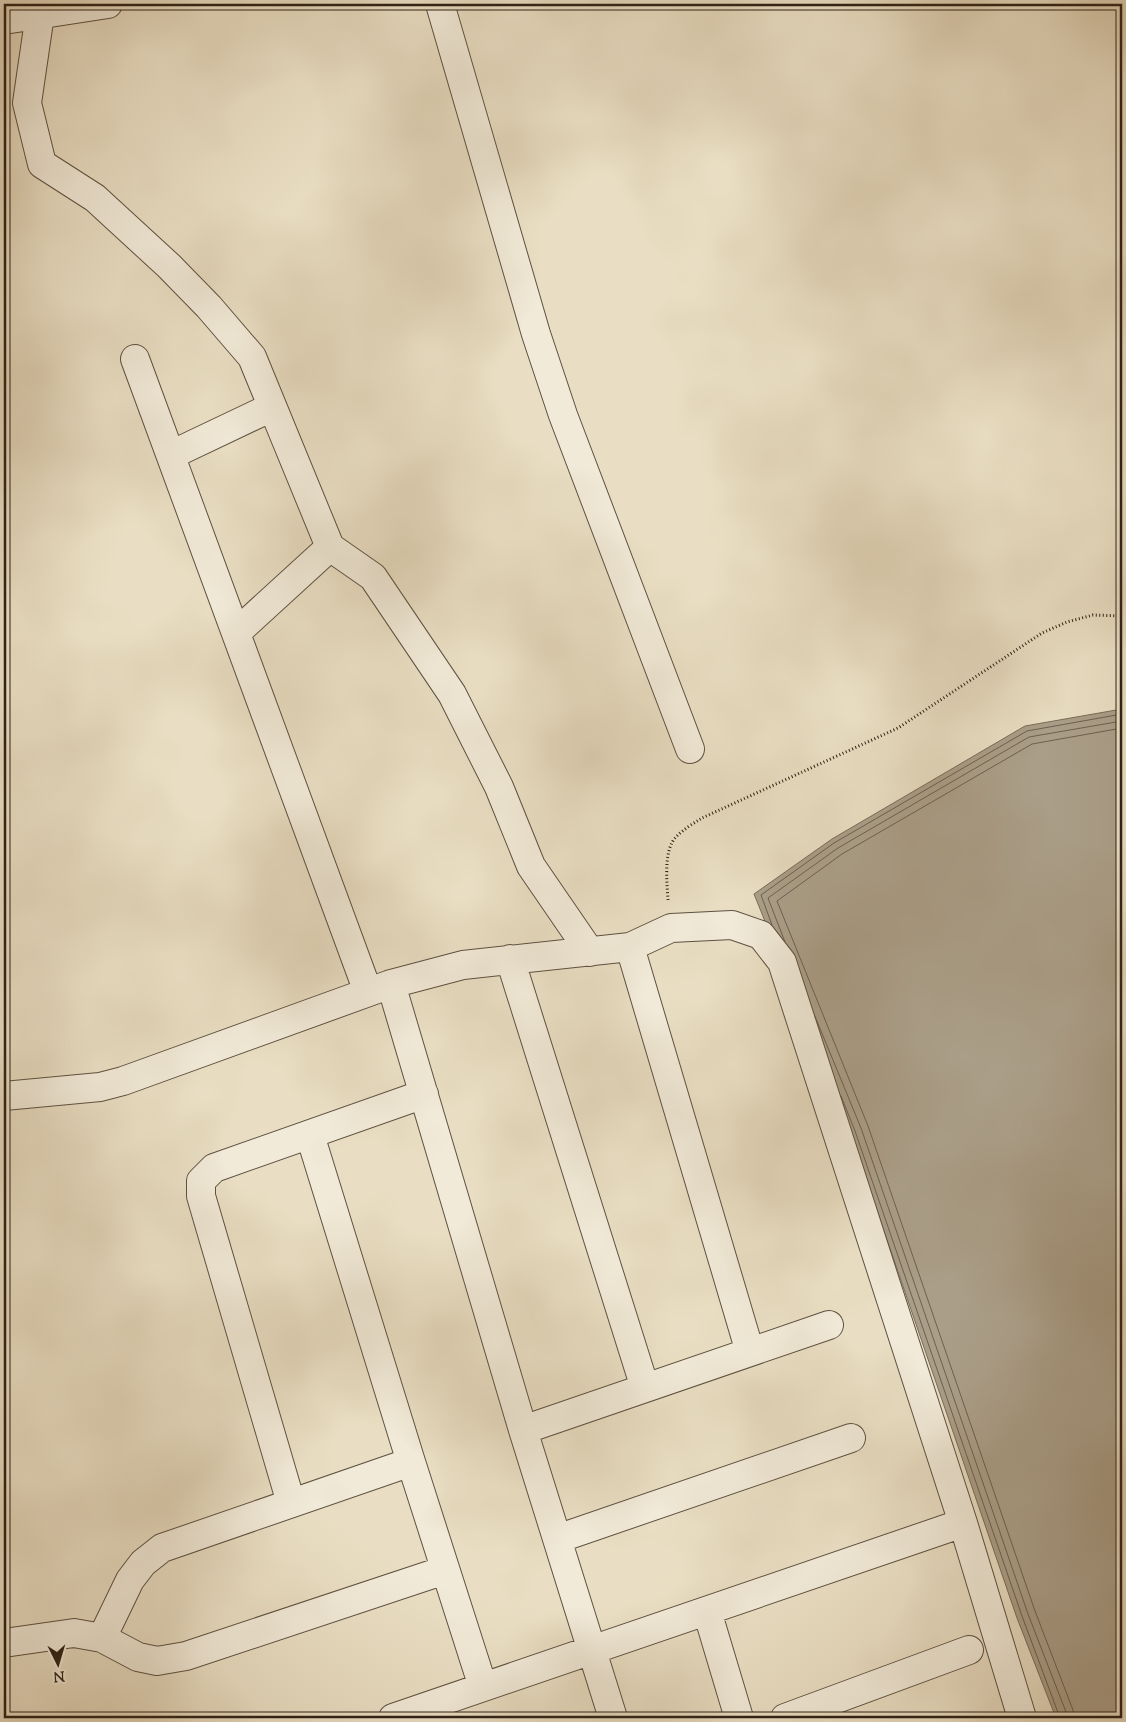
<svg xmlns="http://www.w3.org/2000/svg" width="1126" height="1722" font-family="'Sorts Mill Goudy',serif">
<rect width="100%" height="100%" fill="#e9dec3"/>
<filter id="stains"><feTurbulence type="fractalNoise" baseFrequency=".004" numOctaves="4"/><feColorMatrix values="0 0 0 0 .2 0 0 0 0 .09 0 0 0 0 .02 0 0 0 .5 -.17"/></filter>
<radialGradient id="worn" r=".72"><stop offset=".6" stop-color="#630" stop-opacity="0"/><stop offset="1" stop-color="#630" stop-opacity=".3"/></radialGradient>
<path fill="#aa9e88" stroke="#796c5a" d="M 1122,709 L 1122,1718 L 1056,1718 L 1017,1618 L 850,1132 L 754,894 L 832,839 L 1025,726 Z"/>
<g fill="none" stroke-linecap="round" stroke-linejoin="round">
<path stroke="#6c604f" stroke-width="1" d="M 772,925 L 761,895 L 834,843 L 1027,731 L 1122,714
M 785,942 L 768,898 L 838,848 L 1029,737 L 1122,721
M 814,1014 L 861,1128 L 1028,1614 L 1066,1712 L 1066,1718
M 841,1096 L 855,1131 L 1022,1616 L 1060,1718
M 1074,1718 L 1073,1710 L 1035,1611 L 868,1126 L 777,901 L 842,854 L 1032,744 L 1122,728"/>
<defs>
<path id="minor" d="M 440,4 L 536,334 L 563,415 L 690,749
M 40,14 L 27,103 L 42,164 L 95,198 L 169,266 L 209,307 L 252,357 L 330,547 L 373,577 L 452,694 L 499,787 L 531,866 L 590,952
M 4,20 L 108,4
M 135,359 L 368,992
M 171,455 L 272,407
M 236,633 L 330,547
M 630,947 L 750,1352
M 510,959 L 645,1388
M 391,984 L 523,1430 L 613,1718
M 4,1096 L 100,1087 L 123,1081 L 391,984 L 463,965 L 630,947 L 671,928 L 732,925 L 761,935 L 782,962 L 963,1523 L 1022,1718
M 310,1135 L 411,1462 L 483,1687
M 523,1430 L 829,1325
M 291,1503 L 201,1196 L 201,1181 L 214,1168 L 424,1094
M 557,1539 L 851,1438
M 707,1611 L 739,1718
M 102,1638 L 130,1580 L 143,1563 L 162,1548 L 411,1462
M 4,1643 L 74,1633 L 102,1638 L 138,1657 L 157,1661 L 186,1656 L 445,1570
M 393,1718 L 963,1523
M 785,1718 L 969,1650"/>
</defs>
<use href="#minor" stroke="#5e5141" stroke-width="30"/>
<path stroke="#2f2216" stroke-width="3" stroke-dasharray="1 2.5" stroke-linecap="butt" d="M 668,900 C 667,883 663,848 677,836 C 684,829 694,823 702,818 L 898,728 L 1042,633 L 1067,622 L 1093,615 L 1122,616"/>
<use href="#minor" stroke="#f1ead8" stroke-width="28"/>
</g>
<rect width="1126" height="1722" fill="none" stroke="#e9dec3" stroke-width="20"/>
<rect x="5" y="5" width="1116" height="1712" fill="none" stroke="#2f2216" stroke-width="2.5"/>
<rect x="10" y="10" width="1106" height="1702" fill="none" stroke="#2f2216"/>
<g transform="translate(58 1664) rotate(175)" stroke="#f1ead8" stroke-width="4" paint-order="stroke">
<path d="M0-4L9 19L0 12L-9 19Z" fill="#2f2216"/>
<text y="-8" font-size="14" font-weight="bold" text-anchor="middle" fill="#2f2216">N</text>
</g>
<rect width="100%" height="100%" filter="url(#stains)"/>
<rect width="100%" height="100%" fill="url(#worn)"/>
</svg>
